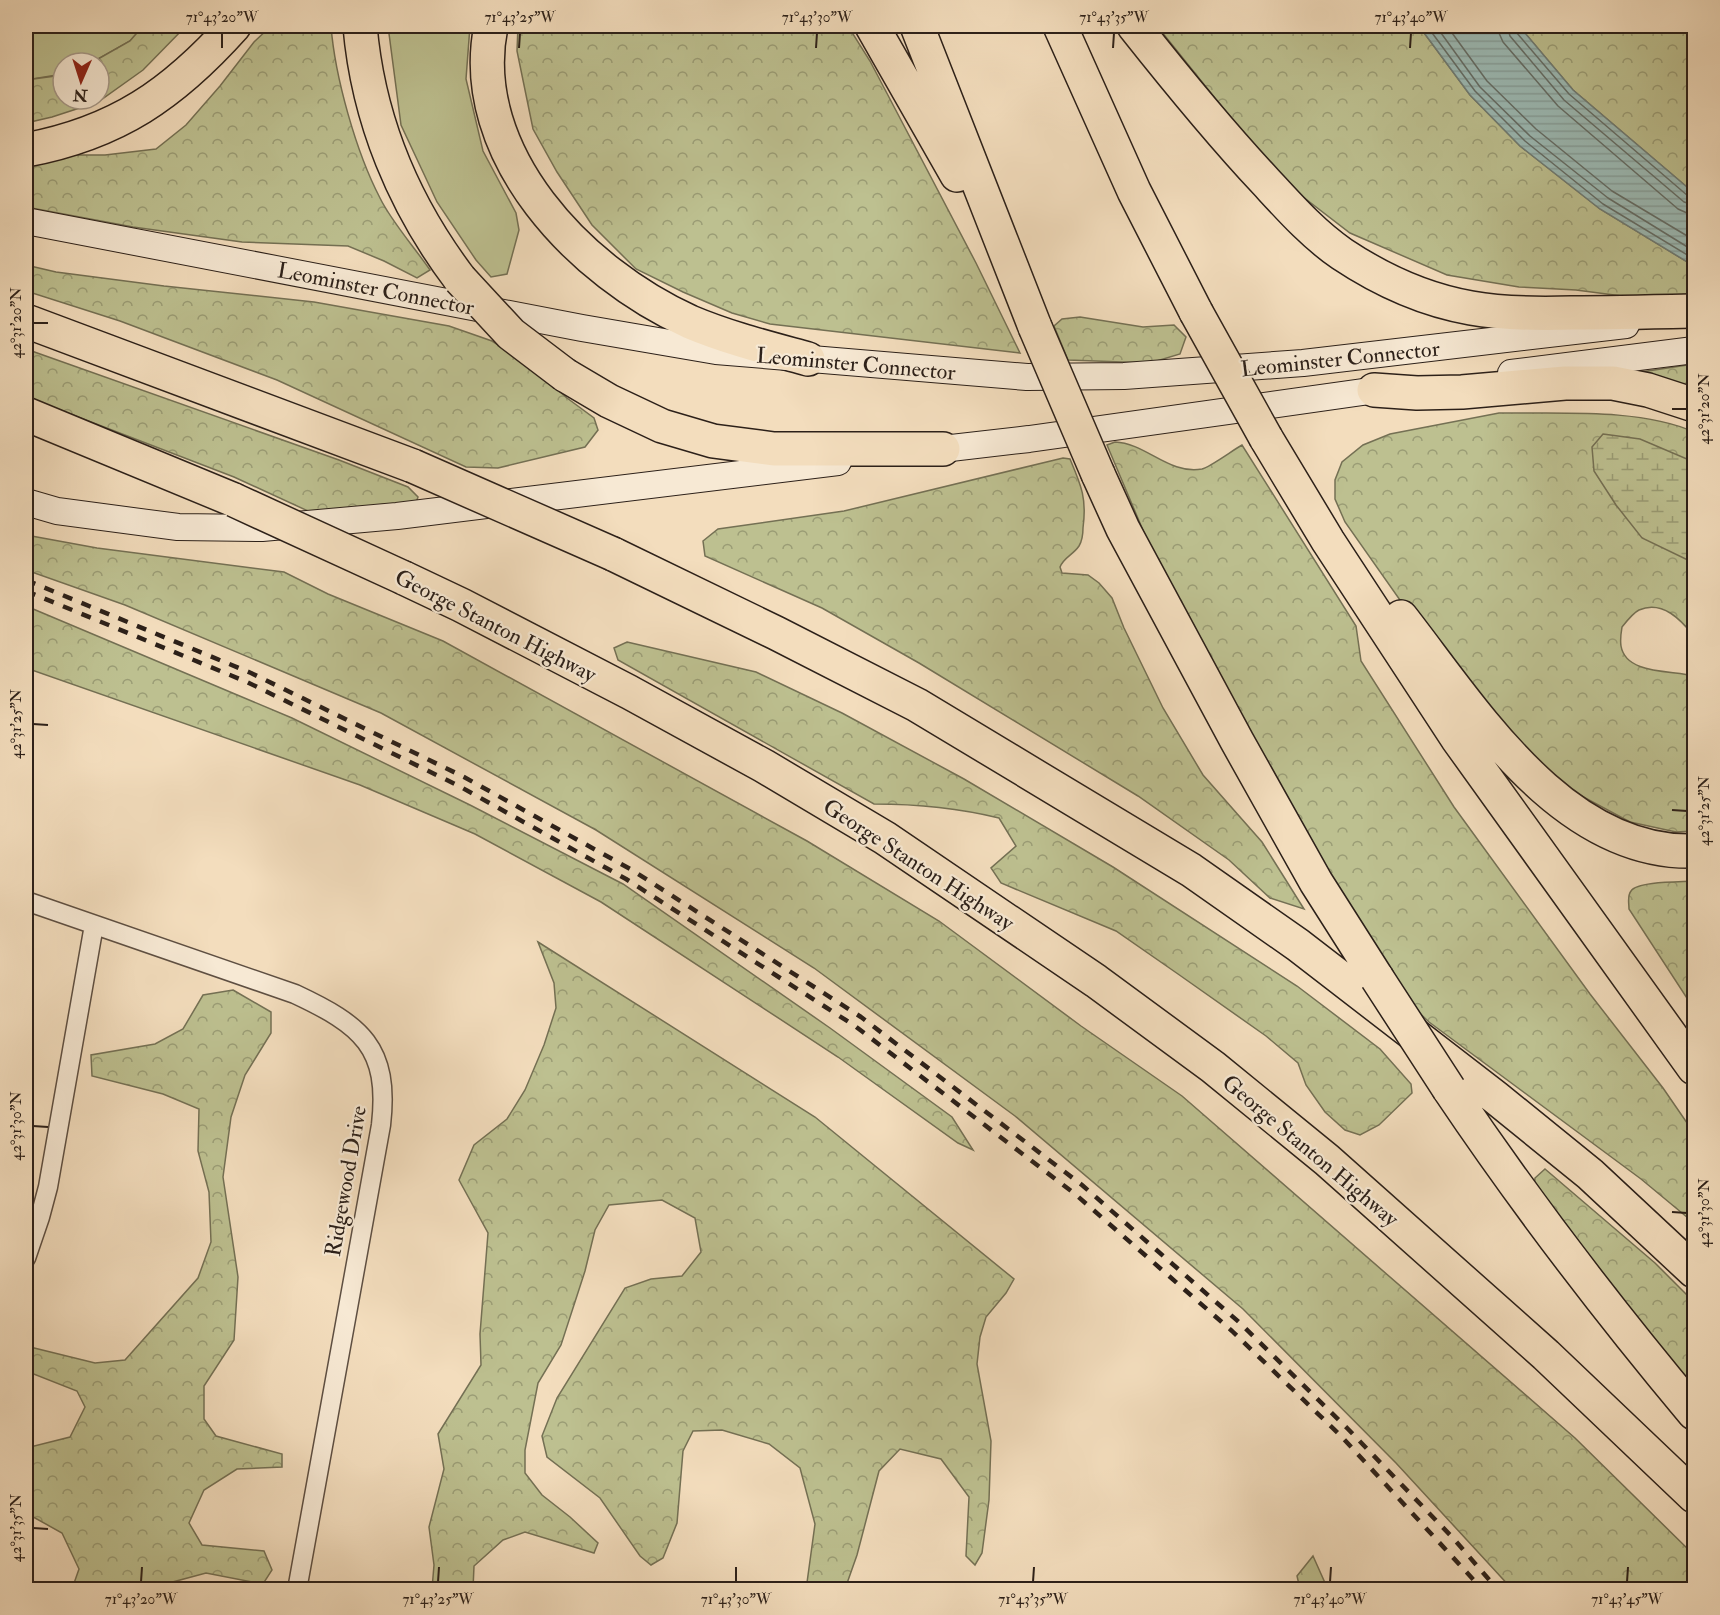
<svg xmlns="http://www.w3.org/2000/svg" width="1720" height="1615" font-family="'IM FELL Double Pica',serif">
<defs>
<pattern id="forest-crowns" width="20" height="18" patternUnits="userSpaceOnUse" patternTransform="scale(1.5)"><rect width="20" height="18" fill="#bdc090"/><path d="M2 6a3 3 0 1 1 6 0M12 15a3 3 0 1 1 6 0" fill="none" stroke="#9a9c75"/></pattern>
<pattern id="wetland-marsh" width="20" height="14" patternUnits="userSpaceOnUse" patternTransform="scale(1.5)"><rect width="20" height="14" fill="#bdc090"/><path d="M1 5h8M5 5V1M11 12h8M15 12V8" fill="none" stroke="#9a9c75"/></pattern>
<pattern id="water-rules" width="6" height="5" patternUnits="userSpaceOnUse" patternTransform="scale(1.5)"><rect width="6" height="5" fill="#9cbbb6"/><path d="M0 2.5h6" fill="none" stroke="#87a09c"/></pattern>
</defs>
<rect width="100%" height="100%" fill="#f3ddbd"/>
<filter id="stains"><feTurbulence type="fractalNoise" baseFrequency=".00333" numOctaves="4"/><feColorMatrix values="0 0 0 0 .2 0 0 0 0 .09 0 0 0 0 .02 0 0 0 .5 -.17"/></filter>
<radialGradient id="worn" r=".72"><stop offset=".6" stop-color="#630" stop-opacity="0"/><stop offset="1" stop-color="#630" stop-opacity=".3"/></radialGradient>
<path fill="#bdc090" stroke="#747054" stroke-width="1.5" d="M 26,26 L 143,26 L 130,41 L 91,63 L 63,63 L 63,74 L 26,80 Z
M 388,26 L 470,26 L 466,79 L 483,151 L 516,213 L 519,230 L 507,274 L 491,277 L 476,260 L 437,202 L 401,125 Z"/>
<path fill="url(#forest-crowns)" stroke="#747054" stroke-width="1.5" d="M 143,26 L 186,26 L 143,70 L 98,102 L 52,117 L 26,123 L 26,80 L 63,75 L 63,99 L 99,99 L 99,63 L 91,63 L 130,41 Z
M 271,26 L 331,26 C 335,77 356,152 380,198 C 391,221 415,248 430,270 L 417,278 L 384,261 L 348,246 L 242,242 L 133,227 L 26,207 L 26,162 L 65,155 L 105,155 L 156,149 L 186,125 L 220,86 L 254,42 Z
M 518,26 L 848,26 L 870,61 L 976,263 L 1020,353 L 770,324 L 732,313 L 683,292 L 636,269 L 592,225 L 557,172 L 533,129 L 517,51 Z
M 1157,26 L 1419,26 L 1470,95 L 1520,146 L 1600,209 L 1694,266 L 1694,296 L 1622,296 L 1576,290 L 1519,287 L 1447,275 L 1350,233 L 1281,180 Z
M 1519,26 L 1694,26 L 1694,193 L 1573,90 Z
M 26,265 L 56,272 L 164,286 L 314,302 L 449,326 L 492,341 L 531,366 L 567,398 L 594,418 L 598,430 L 585,447 L 498,468 L 466,467 L 277,380 L 120,321 L 26,291 Z
M 1080,317 L 1143,327 L 1174,325 L 1186,337 L 1180,354 L 1150,363 L 1068,360 L 1054,326 L 1062,319 Z
M 26,349 L 339,460 L 408,487 L 418,497 L 415,506 L 308,511 L 234,477 L 26,397 Z
M 1694,364 L 1694,397 L 1642,378 L 1641,372 Z
M 1499,413 C 1559,414 1640,408 1694,432 L 1694,636 C 1681,620 1663,600 1639,610 C 1633,613 1626,622 1622,627 C 1621,633 1620,640 1621,646 C 1626,675 1672,670 1694,676 L 1694,831 L 1676,832 L 1630,822 L 1548,778 L 1433,647 L 1345,522 L 1335,499 L 1335,480 L 1342,462 L 1363,445 L 1390,434 Z
M 1115,442 C 1146,443 1169,475 1202,469 C 1210,467 1233,450 1242,445 L 1356,626 L 1361,661 L 1454,807 L 1590,994 L 1663,1088 L 1694,1133 L 1694,1223 L 1641,1179 L 1429,1022 L 1408,1002 L 1324,872 L 1153,554 L 1107,445 Z
M 1063,458 L 1070,459 C 1081,485 1087,498 1083,528 C 1083,534 1082,541 1079,546 C 1073,555 1064,557 1060,567 L 1062,573 L 1088,575 L 1099,583 L 1112,598 L 1124,628 L 1163,708 L 1203,775 L 1262,842 L 1304,909 L 1270,898 L 1229,860 L 1138,796 L 919,663 L 822,608 L 705,556 L 703,541 L 718,529 L 844,511 Z
M 26,535 L 97,548 L 284,572 L 328,594 L 443,641 L 807,841 L 939,921 L 1081,1026 L 1182,1096 L 1575,1438 L 1694,1555 L 1694,1589 L 1512,1589 L 1396,1463 L 1243,1309 L 1015,1116 L 814,968 L 596,830 L 381,713 L 125,605 L 26,570 Z
M 26,606 L 292,718 L 470,805 L 623,884 L 830,1028 L 952,1117 L 973,1150 L 958,1143 L 838,1057 L 601,902 L 475,834 L 360,785 L 26,668 Z
M 627,642 L 756,672 L 842,713 L 964,779 L 1113,867 L 1297,986 L 1380,1049 L 1411,1084 L 1412,1093 L 1379,1125 L 1360,1135 L 1345,1130 L 1325,1112 L 1306,1085 L 1298,1063 L 1266,1036 L 1178,974 L 1116,931 L 1001,883 L 991,868 L 1016,846 L 999,818 C 958,808 916,804 874,804 L 618,660 L 614,648 Z
M 1694,881 L 1694,1009 L 1629,909 C 1629,903 1627,896 1631,891 C 1637,881 1682,882 1694,881 Z
M 538,942 L 815,1117 L 1014,1279 L 1006,1293 L 986,1317 L 980,1337 L 977,1364 L 991,1441 L 989,1500 L 982,1553 L 975,1565 L 966,1556 L 969,1497 L 941,1459 L 900,1449 L 879,1471 L 857,1555 L 845,1589 L 806,1590 L 815,1524 L 800,1468 L 769,1444 L 722,1430 L 693,1431 L 683,1451 L 677,1523 L 663,1558 L 651,1565 L 640,1556 L 600,1498 L 547,1457 L 542,1436 L 557,1398 L 625,1288 L 651,1279 L 682,1276 L 701,1252 L 695,1218 L 662,1200 L 609,1205 L 595,1230 L 585,1271 L 561,1345 L 538,1383 L 525,1450 L 525,1473 L 542,1495 L 570,1517 L 598,1543 L 594,1553 L 525,1532 L 503,1540 L 474,1566 L 473,1589 L 432,1589 L 434,1565 L 429,1527 L 444,1469 L 438,1434 L 481,1365 L 480,1334 L 488,1233 L 459,1180 L 474,1145 L 507,1119 L 525,1090 L 544,1045 L 556,1008 L 554,983 Z
M 233,990 L 271,1012 L 271,1033 L 245,1075 L 231,1117 L 223,1177 L 238,1277 L 234,1340 L 204,1386 L 204,1419 L 216,1436 L 282,1454 L 282,1467 L 237,1469 L 204,1490 L 189,1523 L 202,1545 L 264,1551 L 272,1570 L 263,1584 L 206,1573 L 169,1583 L 165,1589 L 72,1589 L 79,1569 L 62,1533 L 26,1513 L 26,1448 L 70,1437 L 85,1407 L 77,1391 L 26,1371 L 26,1346 L 95,1363 L 125,1360 L 198,1278 L 211,1242 L 209,1192 L 198,1151 L 199,1109 L 163,1094 L 92,1076 L 91,1055 L 155,1044 L 183,1029 L 203,995 Z
M 1545,1169 L 1655,1263 L 1694,1302 L 1694,1399 L 1534,1188 L 1535,1178 Z
M 1313,1556 L 1326,1585 L 1330,1589 L 1300,1589 L 1297,1576 Z"/>
<path fill="url(#wetland-marsh)" stroke="#747054" stroke-width="1.5" d="M 1603,434 L 1640,439 L 1694,462 L 1694,563 L 1642,538 L 1616,505 L 1594,471 L 1592,447 Z"/>
<path fill="url(#water-rules)" stroke="#6f7d77" stroke-width="1.5" d="M 1419,26 L 1519,26 L 1573,90 L 1694,193 L 1694,266 L 1600,209 L 1520,146 L 1470,95 Z"/>
<g fill="none" stroke-linecap="round" stroke-linejoin="round">
<path stroke="#646e68" stroke-width="1.5" d="M 1427,26 L 1475,91 L 1525,141 L 1603,204 L 1694,259
M 1436,26 L 1480,87 L 1530,136 L 1608,198 L 1694,251
M 1447,26 L 1487,81 L 1536,129 L 1612,191 L 1694,240
M 1498,26 L 1499,33 L 1503,42 L 1558,106 L 1678,209 L 1687,213 L 1694,214
M 1507,26 L 1510,36 L 1564,100 L 1684,202 L 1694,205
M 1514,26 L 1516,32 L 1569,94 L 1688,196 L 1694,197"/>
<defs>
<path id="minor" d="M 26,901 L 295,994 C 361,1025 390,1047 381,1125 L 297,1590
M 26,1258 L 40,1217 L 48,1187 L 94,925"/>
<path id="secondary" d="M 26,221 L 582,328 L 716,351 L 1027,377 L 1124,376 L 1303,363 L 1626,325
M 1511,373 L 1694,350
M 925,451 L 1029,439 L 1391,388
M 26,502 L 57,511 L 178,527 L 262,528 L 397,516 L 838,462"/>
<path id="motorway" d="M 360,26 C 368,119 404,205 460,279
M 491,26 C 465,154 581,273 690,322 C 728,338 768,348 808,359
M 872,26 L 957,175
M 917,26 L 1035,327
M 1060,26 L 1134,191 L 1196,312
M 1134,26 C 1176,79 1219,132 1266,182 C 1290,208 1313,234 1342,254 C 1381,280 1425,300 1471,308 C 1504,314 1538,314 1571,313 C 1613,313 1653,312 1694,311
M 26,150 C 117,133 173,94 234,26
M 26,321 L 413,466
M 565,375 L 609,401 L 662,426 L 713,441 L 774,449 L 943,449
M 1374,390 L 1417,393 L 1462,392 L 1565,383 L 1613,383 L 1648,390 L 1694,405
M 26,414 L 234,500
M 1266,438 L 1328,541 L 1457,738 L 1694,1068
M 1098,474 L 1123,529 L 1237,741 L 1316,882 L 1377,978
M 613,554 L 776,633 L 917,705 L 1191,870 L 1298,945 L 1495,1097 L 1590,1174 L 1694,1271
M 404,578 L 461,605 L 629,692 L 764,766 L 885,838 L 1096,981 L 1213,1067 L 1327,1160 L 1546,1355 L 1694,1496
M 1401,617 C 1473,709 1562,855 1694,851
M 1449,1089 C 1525,1202 1607,1309 1694,1413"/>
</defs>
<use href="#minor" stroke="#5e4f42" stroke-width="21"/>
<use href="#secondary" stroke="#2c2019" stroke-width="28"/>
<use href="#motorway" stroke="#2c2019" stroke-width="36"/>
<use href="#minor" stroke="#f7e9d4" stroke-width="18"/>
<use href="#secondary" stroke="#f7e9d4" stroke-width="26"/>
<use href="#motorway" stroke="#f3ddbd" stroke-width="33"/>
<path stroke="#2c2019" stroke-width="4.5" stroke-dasharray="10 10" stroke-linecap="butt" d="M 26,580 L 251,673 L 464,777 L 632,870 L 861,1017 L 1082,1185 L 1240,1323 L 1348,1429 L 1453,1538 L 1498,1590
M 26,591 L 247,682 L 459,786 L 626,879 L 855,1026 L 1075,1194 L 1232,1331 L 1341,1436 L 1483,1590"/>
<defs>
<path id="motorway-bridge" d="M 460,279 L 511,334 L 565,375
M 1196,312 L 1266,438
M 1035,327 L 1098,474
M 413,466 L 613,554
M 234,500 L 404,578
M 1377,978 L 1449,1089"/>
</defs>
<use href="#motorway-bridge" stroke="#2c2019" stroke-width="36" stroke-linecap="butt"/>
<use href="#motorway-bridge" stroke="#f3ddbd" stroke-width="33"/>
</g>
<path fill="none" stroke="#2c2019" stroke-width="2" d="M 222,48 L 222,33M 519,48 L 520,33M 816,48 L 817,33M 1113,48 L 1114,33M 1410,48 L 1411,33M 33,323 L 48,323M 1672,409 L 1687,409M 33,724 L 48,725M 1672,810 L 1687,811M 33,1126 L 48,1127M 1672,1212 L 1687,1213M 33,1528 L 48,1529M 141,1582 L 142,1567M 438,1582 L 439,1567M 736,1582 L 736,1567M 1033,1582 L 1034,1567M 1330,1582 L 1331,1567M 1627,1582 L 1628,1567"/>
<g text-anchor="middle" stroke-width="4.5" stroke-linejoin="round" paint-order="stroke">
<g font-size="22" fill="#2c2019" stroke="#f7e9d4">
<text transform="translate(376 288) rotate(11)" y="8">Leominster Connector</text>
<text transform="translate(1340 358) rotate(-6)" y="8">Leominster Connector</text>
<text transform="translate(856 363) rotate(5)" y="8">Leominster Connector</text>
<text transform="translate(496 625) rotate(27)" y="8">George Stanton Highway</text>
<text transform="translate(919 864) rotate(33)" y="8">George Stanton Highway</text>
<text transform="translate(1311 1150) rotate(40)" y="8">George Stanton Highway</text>
<text transform="translate(345 1181) rotate(-80)" y="8">Ridgewood Drive</text>
</g>
</g>
<rect width="1720" height="1615" fill="none" stroke="#f3ddbd" stroke-width="66"/>
<g transform="translate(81 81) rotate(183)"><circle r="28" fill="#f7e9d4" stroke="#a69989" stroke-width="1.5"/>
<path d="M0-4.5L10 22L0 15L-10 22Z" fill="#8f2418"/>
<text y="-9" font-size="16" font-weight="bold" text-anchor="middle" fill="#2c2019">N</text>
</g>
<rect x="33" y="33" width="1654" height="1549" fill="none" stroke="#2c2019" stroke-width="2"/>
<g font-size="15" text-anchor="middle" fill="#2c2019">
<text x="222" y="22">71°43'20"W</text>
<text x="520" y="22">71°43'25"W</text>
<text x="817" y="22">71°43'30"W</text>
<text x="1114" y="22">71°43'35"W</text>
<text x="1411" y="22">71°43'40"W</text>
<text transform="translate(16 323) rotate(-90)" y="5">42°31'20"N</text>
<text transform="translate(1704 409) rotate(-90)" y="5">42°31'20"N</text>
<text transform="translate(16 724) rotate(-90)" y="5">42°31'25"N</text>
<text transform="translate(1704 811) rotate(-90)" y="5">42°31'25"N</text>
<text transform="translate(16 1126) rotate(-90)" y="5">42°31'30"N</text>
<text transform="translate(1704 1213) rotate(-90)" y="5">42°31'30"N</text>
<text transform="translate(16 1528) rotate(-90)" y="5">42°31'35"N</text>
<text x="141" y="1604">71°43'20"W</text>
<text x="438" y="1604">71°43'25"W</text>
<text x="736" y="1604">71°43'30"W</text>
<text x="1033" y="1604">71°43'35"W</text>
<text x="1330" y="1604">71°43'40"W</text>
<text x="1627" y="1604">71°43'45"W</text>
</g>
<rect width="100%" height="100%" filter="url(#stains)"/>
<rect width="100%" height="100%" fill="url(#worn)"/>
</svg>
